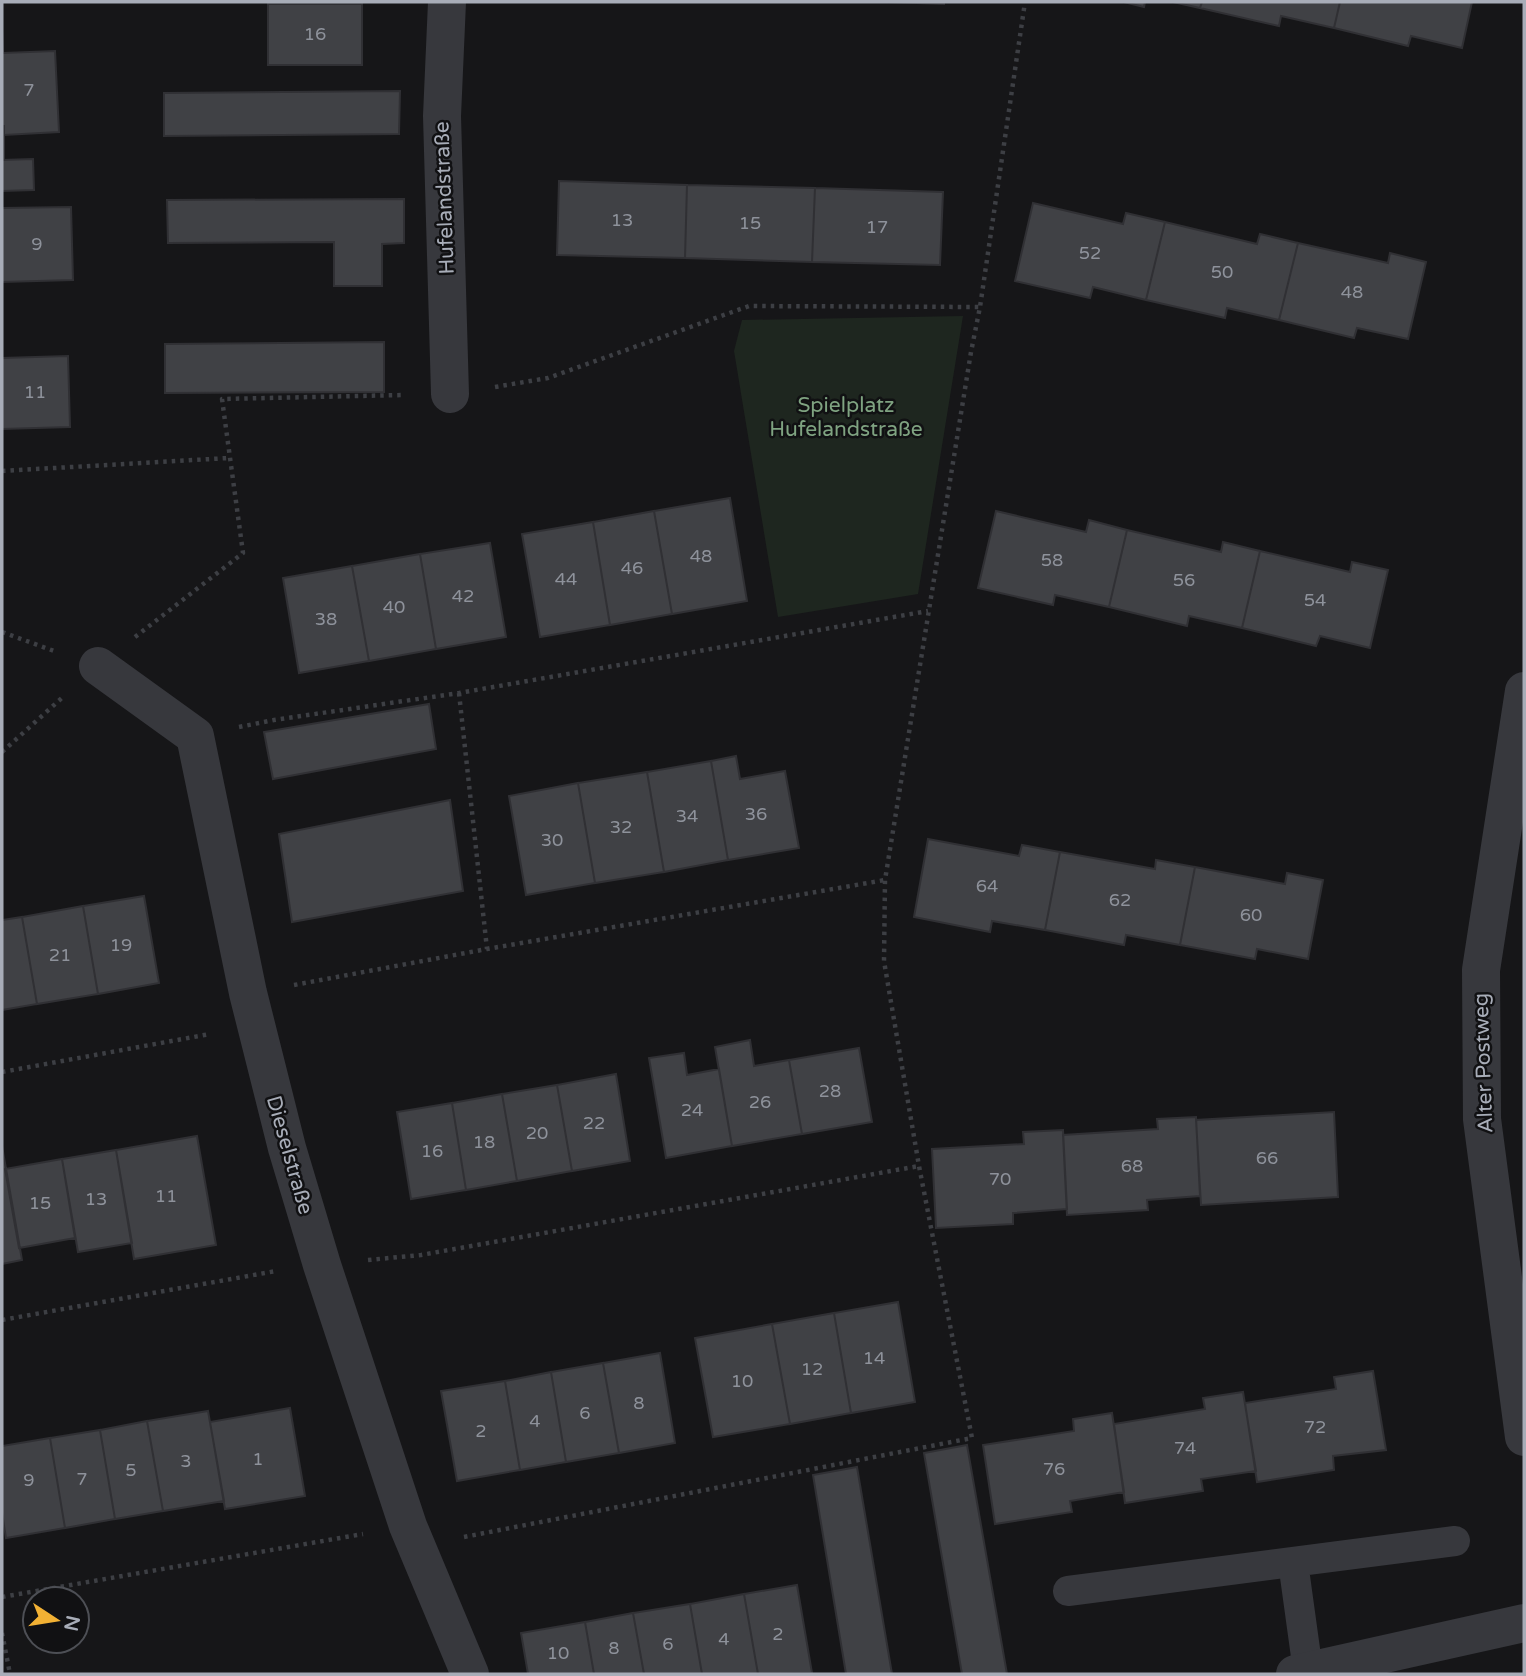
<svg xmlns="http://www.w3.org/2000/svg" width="1526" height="1676" font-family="'Varela Round',sans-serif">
<rect width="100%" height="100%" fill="#161618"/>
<path fill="#1e261f" d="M 963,316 L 918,594 L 778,617 L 734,351 L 742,320 Z"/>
<path fill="#404145" stroke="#303034" stroke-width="2" d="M 268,2 L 362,2 L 362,4 L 268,4 Z
M 888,2 L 944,2 L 944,4 Z
M 1124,2 L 1145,2 L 1144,7 Z
M 1173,2 L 1202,2 L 1200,8 Z
M 1202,2 L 1340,2 L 1334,28 L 1281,16 L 1279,26 L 1200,8 Z
M 1340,2 L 1472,2 L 1462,48 L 1411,36 L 1408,46 L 1334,28 Z
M 268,4 L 362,4 L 362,65 L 268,65 Z
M 2,29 L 3,53 L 55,51 L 59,132 L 4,135 L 4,126 L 2,126 Z
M 400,91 L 399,134 L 164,136 L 164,93 Z
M 2,126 L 4,126 L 4,160 L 2,160 Z
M 33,159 L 34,190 L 2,191 L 2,160 Z
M 559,181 L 687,185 L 685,258 L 557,255 Z
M 687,185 L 815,188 L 812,262 L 685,258 Z
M 815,188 L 943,192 L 940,265 L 812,262 Z
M 404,199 L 404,243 L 382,244 L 382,286 L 334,286 L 334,242 L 168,243 L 167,200 Z
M 1033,203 L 1123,224 L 1126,213 L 1165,222 L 1146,300 L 1093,287 L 1090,298 L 1015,281 Z
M 71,207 L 73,280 L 2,282 L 2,208 Z
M 1165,222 L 1257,244 L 1260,234 L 1298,243 L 1279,320 L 1227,308 L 1225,318 L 1146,300 Z
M 1298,243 L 1388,263 L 1390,253 L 1426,262 L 1408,339 L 1357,328 L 1354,338 L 1279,320 Z
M 384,342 L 384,392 L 165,393 L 165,344 Z
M 68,356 L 70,427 L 2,429 L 2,358 Z
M 730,498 L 747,601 L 672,614 L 654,511 Z
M 654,511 L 672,614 L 610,625 L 593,522 Z
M 996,511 L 1086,532 L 1089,520 L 1127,530 L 1109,607 L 1055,595 L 1053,605 L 978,588 Z
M 593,522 L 610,625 L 540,637 L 522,534 Z
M 1127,530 L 1221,552 L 1223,542 L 1260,551 L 1242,628 L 1189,616 L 1187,626 L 1109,607 Z
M 490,543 L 506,637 L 436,649 L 420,554 Z
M 1260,551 L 1350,572 L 1352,562 L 1388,570 L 1370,648 L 1320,636 L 1316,646 L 1242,628 Z
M 420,554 L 436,649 L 369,661 L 352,566 Z
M 352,566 L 369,661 L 299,673 L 283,578 Z
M 429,704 L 436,749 L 273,779 L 264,732 Z
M 736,756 L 740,779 L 785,771 L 799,848 L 728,860 L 711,761 Z
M 711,761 L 728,860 L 664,872 L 647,772 Z
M 647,772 L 664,872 L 595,883 L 578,783 Z
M 578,783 L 595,883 L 526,895 L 509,796 Z
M 450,800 L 463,891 L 292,922 L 279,834 Z
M 928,839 L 1019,856 L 1022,845 L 1060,852 L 1045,930 L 992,921 L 990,932 L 914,917 Z
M 1060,852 L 1155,869 L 1156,860 L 1195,867 L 1180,945 L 1126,935 L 1124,945 L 1045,930 Z
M 1195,867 L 1285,884 L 1287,873 L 1323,880 L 1308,959 L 1257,949 L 1255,959 L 1180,945 Z
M 144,896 L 159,983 L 98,994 L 83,906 Z
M 83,906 L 98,994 L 37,1004 L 22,917 Z
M 22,917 L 37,1004 L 2,1010 L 2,920 Z
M 750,1040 L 754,1066 L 789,1060 L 802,1134 L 732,1146 L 715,1047 Z
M 859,1048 L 872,1122 L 802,1134 L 789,1060 Z
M 684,1053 L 687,1075 L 719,1069 L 732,1146 L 666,1158 L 649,1058 Z
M 616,1074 L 630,1161 L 572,1171 L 557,1085 Z
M 557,1085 L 572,1171 L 517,1181 L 502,1094 Z
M 502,1094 L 517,1181 L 466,1190 L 452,1103 Z
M 452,1103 L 466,1190 L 411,1199 L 397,1112 Z
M 1334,1112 L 1338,1197 L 1201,1205 L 1196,1120 Z
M 1196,1117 L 1200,1196 L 1147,1200 L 1148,1210 L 1067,1215 L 1063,1135 L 1158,1129 L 1157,1119 Z
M 1063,1130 L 1067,1209 L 1013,1213 L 1013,1224 L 936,1228 L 932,1149 L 1024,1144 L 1023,1132 Z
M 197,1136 L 216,1245 L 134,1259 L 116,1150 Z
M 2,1146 L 22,1260 L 2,1264 Z
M 116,1150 L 132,1243 L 78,1252 L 62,1159 Z
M 62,1159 L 75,1238 L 19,1248 L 5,1169 Z
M 898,1302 L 915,1402 L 851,1413 L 834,1313 Z
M 834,1313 L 851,1413 L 790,1424 L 772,1324 Z
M 772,1324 L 790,1424 L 713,1437 L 695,1338 Z
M 660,1353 L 675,1443 L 619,1453 L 603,1363 Z
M 603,1363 L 619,1453 L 566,1462 L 551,1372 Z
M 1373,1371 L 1386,1450 L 1333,1456 L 1334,1470 L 1257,1482 L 1245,1403 L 1336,1389 L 1334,1377 Z
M 551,1372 L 566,1462 L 520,1470 L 505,1381 Z
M 505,1381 L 520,1470 L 457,1481 L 441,1391 Z
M 1243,1392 L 1256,1471 L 1201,1479 L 1203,1491 L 1125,1503 L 1114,1424 L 1205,1409 L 1203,1398 Z
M 290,1408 L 305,1496 L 225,1509 L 210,1422 Z
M 208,1411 L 224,1501 L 163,1511 L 147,1421 Z
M 1112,1413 L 1124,1492 L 1070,1501 L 1072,1512 L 995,1524 L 983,1445 L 1074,1431 L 1073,1419 Z
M 147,1421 L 163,1511 L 115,1519 L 100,1430 Z
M 100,1430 L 115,1519 L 65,1528 L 50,1438 Z
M 50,1438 L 65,1528 L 6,1538 L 2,1513 L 2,1446 Z
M 967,1445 L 1007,1674 L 962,1674 L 924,1453 Z
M 857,1467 L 892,1674 L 846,1674 L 813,1475 Z
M 797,1585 L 812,1673 L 758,1674 L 744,1594 Z
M 744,1594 L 758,1674 L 702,1674 L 690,1604 Z
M 690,1604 L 702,1674 L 644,1674 L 633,1613 Z
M 633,1613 L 644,1674 L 594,1674 L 585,1622 Z
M 585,1622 L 594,1674 L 528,1674 L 521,1633 Z"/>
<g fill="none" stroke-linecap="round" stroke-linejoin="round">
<path stroke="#3d3f44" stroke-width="4.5" stroke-dasharray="3.5 5" stroke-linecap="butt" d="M 495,387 L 548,378 L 749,306 L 980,307
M 2,471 L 229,458
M 2,632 L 54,651
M 135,637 L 243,553 L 222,399 L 403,395
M 459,693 L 487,949
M 239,727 L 274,720 L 459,693 L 928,611
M 2,752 L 64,696
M 294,985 L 487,949 L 885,880
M 2,1072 L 210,1034
M 368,1260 L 421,1255 L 919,1166
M 2,1320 L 276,1271
M 464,1537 L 972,1438 L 919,1166 L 884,961 L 885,880 L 971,352 L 980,307 L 1025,2
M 2,1597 L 363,1534
M 2,1633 L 10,1674"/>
<path stroke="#37383d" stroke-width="30" d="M 1293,1562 L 1308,1671
M 1068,1591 L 1455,1541"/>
<path stroke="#37383d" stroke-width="38" d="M 447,2 L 442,116 L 450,394
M 98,666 L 195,736 L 248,993 L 287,1148 L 322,1265 L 408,1526 L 470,1674
M 1524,691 L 1481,970 L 1482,1119 L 1524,1437
M 1295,1674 L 1524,1623"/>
</g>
<g text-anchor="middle" stroke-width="5" stroke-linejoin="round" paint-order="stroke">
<g font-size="18" fill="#8e929b">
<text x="315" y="40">16</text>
<text x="29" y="96">7</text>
<text x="622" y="226">13</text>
<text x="750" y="229">15</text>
<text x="877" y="233">17</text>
<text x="37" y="250">9</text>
<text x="1090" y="259">52</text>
<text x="1222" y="278">50</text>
<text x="1352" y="298">48</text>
<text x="35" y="398">11</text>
<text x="701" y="562">48</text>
<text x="1052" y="566">58</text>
<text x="632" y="574">46</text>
<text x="566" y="585">44</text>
<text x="1184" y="586">56</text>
<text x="463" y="602">42</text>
<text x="1315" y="606">54</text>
<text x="394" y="613">40</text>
<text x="326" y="625">38</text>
<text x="756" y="820">36</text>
<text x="687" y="822">34</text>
<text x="621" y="833">32</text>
<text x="552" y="846">30</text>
<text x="987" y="892">64</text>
<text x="1120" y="906">62</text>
<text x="1251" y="921">60</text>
<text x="121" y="951">19</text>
<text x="60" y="961">21</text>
<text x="830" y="1097">28</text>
<text x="760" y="1108">26</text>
<text x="692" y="1116">24</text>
<text x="594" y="1129">22</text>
<text x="537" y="1139">20</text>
<text x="484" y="1148">18</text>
<text x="432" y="1157">16</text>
<text x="1267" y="1164">66</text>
<text x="1132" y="1172">68</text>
<text x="1000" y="1185">70</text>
<text x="166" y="1202">11</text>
<text x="96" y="1205">13</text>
<text x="40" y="1209">15</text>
<text x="874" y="1364">14</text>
<text x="812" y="1375">12</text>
<text x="742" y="1387">10</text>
<text x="639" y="1409">8</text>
<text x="585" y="1419">6</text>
<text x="535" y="1427">4</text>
<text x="1315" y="1433">72</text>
<text x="481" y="1437">2</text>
<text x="1185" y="1454">74</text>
<text x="258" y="1465">1</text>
<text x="186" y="1467">3</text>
<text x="1054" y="1475">76</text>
<text x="131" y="1476">5</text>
<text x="82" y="1485">7</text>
<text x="29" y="1486">9</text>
<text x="778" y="1640">2</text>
<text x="724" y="1645">4</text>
<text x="668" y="1650">6</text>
<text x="614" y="1654">8</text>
<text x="558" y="1659">10</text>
</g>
<g font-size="21" fill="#a8adb8" stroke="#111113">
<text transform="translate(444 198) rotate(-92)" y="7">Hufelandstraße</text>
<text transform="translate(1483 1063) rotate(-92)" y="7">Alter Postweg</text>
<text transform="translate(290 1155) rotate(74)" y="7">Dieselstraße</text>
</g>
<g font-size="21" fill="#7fa381" stroke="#111113">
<text x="846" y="412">Spielplatz<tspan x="846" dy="24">Hufelandstraße</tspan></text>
</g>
</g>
<rect width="1526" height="1676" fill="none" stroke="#a8adb8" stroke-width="7"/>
<g transform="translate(56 1620) rotate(102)"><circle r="33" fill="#111113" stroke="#4d4f55" stroke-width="2"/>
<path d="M0-5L12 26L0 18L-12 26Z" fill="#f2b134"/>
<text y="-10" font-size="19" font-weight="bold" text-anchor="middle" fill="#a8adb8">N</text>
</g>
</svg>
